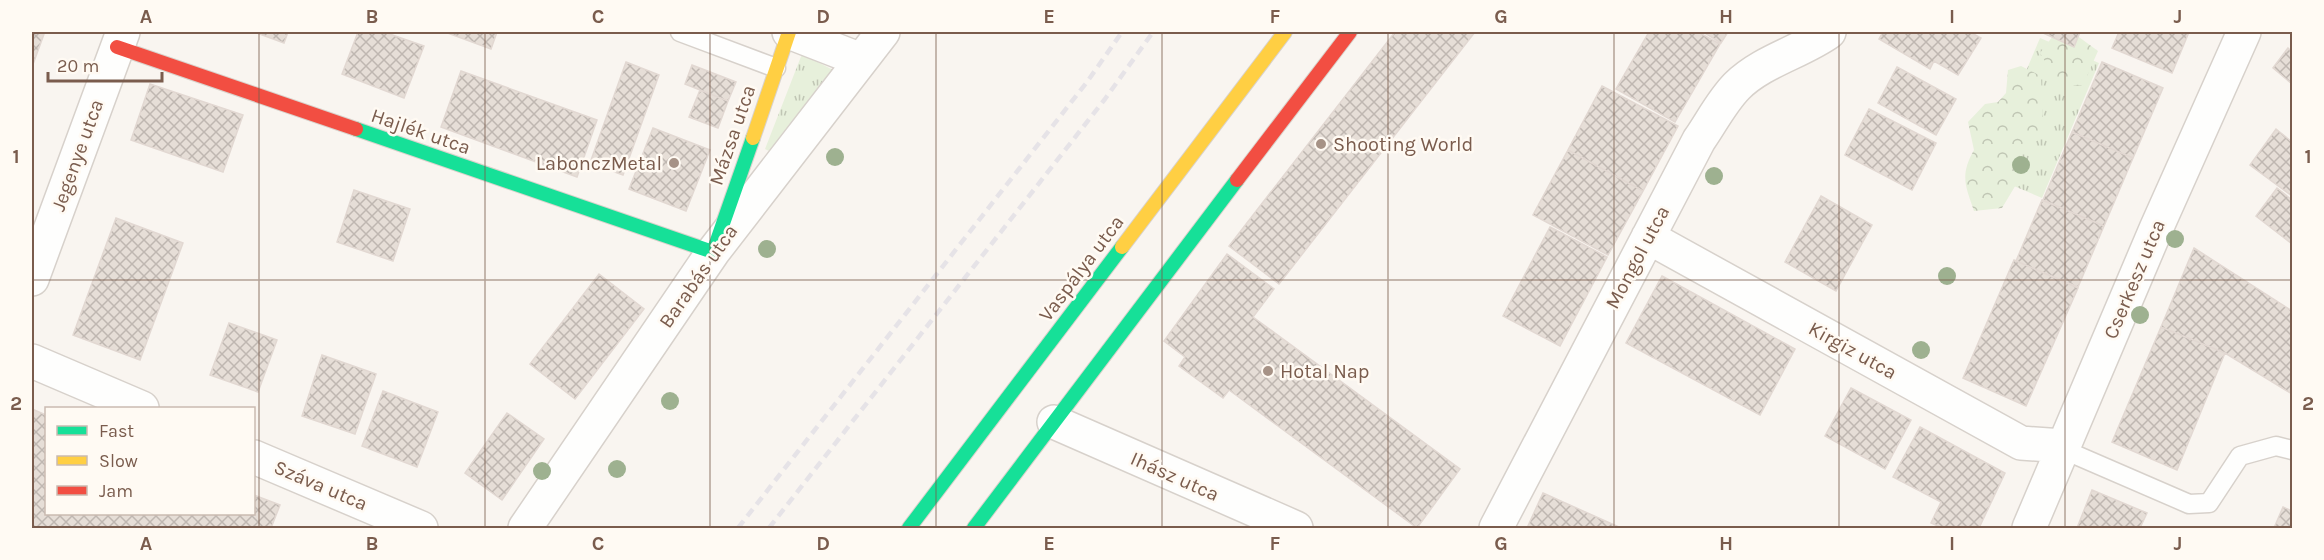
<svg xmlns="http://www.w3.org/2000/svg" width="2324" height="560" font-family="Karla,sans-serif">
<defs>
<pattern id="grass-tufts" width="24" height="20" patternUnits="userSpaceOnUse" patternTransform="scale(1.5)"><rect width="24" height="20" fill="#e7f0db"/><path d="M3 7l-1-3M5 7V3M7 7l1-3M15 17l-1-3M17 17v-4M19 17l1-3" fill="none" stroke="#c0c6b4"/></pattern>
<pattern id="forest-crowns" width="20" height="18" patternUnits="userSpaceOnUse" patternTransform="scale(1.5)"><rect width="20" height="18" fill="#e7f0db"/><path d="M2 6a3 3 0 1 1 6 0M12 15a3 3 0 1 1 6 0" fill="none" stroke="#c0c6b4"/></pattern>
<pattern id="building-cross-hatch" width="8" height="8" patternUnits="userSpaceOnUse" patternTransform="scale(1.5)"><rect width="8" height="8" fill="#e6ded7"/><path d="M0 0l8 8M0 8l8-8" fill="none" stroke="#bfb7b1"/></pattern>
</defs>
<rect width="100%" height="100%" fill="#f9f5f0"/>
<path fill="url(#grass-tufts)" d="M 2040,38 L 2099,63 L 2042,198 L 1983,173 Z
M 802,54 L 835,71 L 773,153 L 765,149 Z"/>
<path fill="url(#forest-crowns)" d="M 2056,32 L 2072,32 L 2098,51 L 2083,85 C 2060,89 2051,71 2040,53 Z
M 2021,66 L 2041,76 L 2043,125 L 2033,137 L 2008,153 L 2020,178 L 2002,208 L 1974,211 C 1965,185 1960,175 1974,150 L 1968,122 L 1985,104 L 1998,102 L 2006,93 L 2008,70 Z"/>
<path fill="url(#building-cross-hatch)" stroke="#e2d8d2" stroke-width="1.5" d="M 32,32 L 44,34 L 32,67 Z
M 254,32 L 288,32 L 284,43 Z
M 358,32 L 384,32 L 424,46 L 404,98 L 342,74 Z
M 445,32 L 497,32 L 491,49 Z
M 1395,32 L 1475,32 L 1279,284 L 1229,246 Z
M 1649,32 L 1698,32 L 1720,44 L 1675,122 L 1616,89 Z
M 1703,32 L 1728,32 L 1721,43 Z
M 1883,32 L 1970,32 L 1981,38 L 1958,75 L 1934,61 L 1930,69 L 1879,39 Z
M 2041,32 L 2080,32 L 2074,47 Z
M 2119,32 L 2189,32 L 2172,73 L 2112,48 Z
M 2288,48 L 2292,52 L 2292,84 L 2273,68 Z
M 626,62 L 659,75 L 623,175 L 590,163 Z
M 2102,62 L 2163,88 L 2133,158 L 2072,132 Z
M 692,65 L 736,82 L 728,101 L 685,84 Z
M 1897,67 L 1956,99 L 1936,135 L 1878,103 Z
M 461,71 L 597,120 L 577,177 L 441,127 Z
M 150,84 L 243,115 L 223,172 L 131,140 Z
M 1602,86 L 1678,126 L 1643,191 L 1568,150 Z
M 700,90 L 728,101 L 718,128 L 689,117 Z
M 1869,109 L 1936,143 L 1912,190 L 1845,155 Z
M 653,128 L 710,150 L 686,211 L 629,189 Z
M 2276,129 L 2292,142 L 2292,196 L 2250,165 Z
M 2072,132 L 2133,158 L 2104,226 L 2043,200 Z
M 1568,150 L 1643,191 L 1608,255 L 1533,215 Z
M 2277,188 L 2292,200 L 2292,244 L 2256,216 Z
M 354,190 L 410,209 L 393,261 L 337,242 Z
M 1821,196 L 1872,225 L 1836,291 L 1785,262 Z
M 2042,200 L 2104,226 L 2078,287 L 2016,261 Z
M 116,218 L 183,243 L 140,360 L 73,335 Z
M 1550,227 L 1607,257 L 1560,346 L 1503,316 Z
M 2194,248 L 2292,311 L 2292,394 L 2225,353 L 2161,327 Z
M 1227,254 L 1274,289 L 1253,317 L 1460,469 L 1417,528 L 1229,390 L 1223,398 L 1179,366 L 1185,357 L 1164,341 Z
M 2014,260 L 2078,288 L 2026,406 L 1963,378 Z
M 599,274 L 644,309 L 575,399 L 530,364 Z
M 1662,276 L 1795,349 L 1760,415 L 1626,343 Z
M 229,323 L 277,340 L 258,392 L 210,375 Z
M 2161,327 L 2225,353 L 2177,470 L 2112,442 Z
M 322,355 L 376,374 L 355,434 L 302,416 Z
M 1851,388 L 1911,420 L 1885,469 L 1825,436 Z
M 383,391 L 438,412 L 417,467 L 362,446 Z
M 32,409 L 46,415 L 46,514 L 254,514 L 254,495 L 280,505 L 271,528 L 32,528 Z
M 507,413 L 544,439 L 502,500 L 465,473 Z
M 1920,427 L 2005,473 L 1979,528 L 1942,528 L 1931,523 L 1941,502 L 1893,477 Z
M 2092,490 L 2147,513 L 2140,528 L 2077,528 Z
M 1543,493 L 1621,528 L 1527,528 Z
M 2283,507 L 2292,511 L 2292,528 L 2274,528 Z"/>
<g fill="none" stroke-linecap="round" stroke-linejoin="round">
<defs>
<path id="lane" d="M 680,32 L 776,68
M 2062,449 L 2189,504 L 2209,503 L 2240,456 L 2276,446 L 2292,450"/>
<path id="street" d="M 789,32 L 861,60
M 1648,237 L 2021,443 L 2063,446
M 32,279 L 123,32
M 32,361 L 142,408
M 1054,422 L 1296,528
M 254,457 L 421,528
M 525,528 L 713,252 L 883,32
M 1496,528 L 1699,140 C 1711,123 1722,101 1737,86 C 1762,61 1801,52 1829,32
M 2029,528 L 2156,229 L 2244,32"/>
<path id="fast" d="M 356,129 L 713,252 L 753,138
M 909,528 L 1122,247
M 974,528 L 1237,180"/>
<path id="slow" d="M 753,138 L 789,32
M 1122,247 L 1285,32"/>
<path id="jam" d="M 117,47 L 356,129
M 1237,180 L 1350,32"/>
</defs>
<use href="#lane" stroke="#d7d1cb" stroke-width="21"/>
<use href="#street" stroke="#d7d1cb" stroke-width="36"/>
<use href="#fast" stroke="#d9d2cb" stroke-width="16"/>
<use href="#slow" stroke="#d9d2cb" stroke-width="16"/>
<use href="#jam" stroke="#d9d2cb" stroke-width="16"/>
<use href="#lane" stroke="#fefefd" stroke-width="18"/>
<use href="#street" stroke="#fefefd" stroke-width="33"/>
<use href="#fast" stroke="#16e098" stroke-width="14"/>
<use href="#slow" stroke="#ffcf43" stroke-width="14"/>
<use href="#jam" stroke="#f24e42" stroke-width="14"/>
<path stroke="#e6e3e7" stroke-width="4.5" stroke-dasharray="9 6" stroke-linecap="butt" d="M 738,528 L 1087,82 L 1122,32
M 769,528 L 1105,99 L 1153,32"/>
</g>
<g fill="#9eb190">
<circle cx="835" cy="157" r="9"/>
<circle cx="2021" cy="165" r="9"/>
<circle cx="1714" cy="176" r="9"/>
<circle cx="2175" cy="239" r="9"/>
<circle cx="767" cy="249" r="9"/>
<circle cx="1947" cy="276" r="9"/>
<circle cx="2140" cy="315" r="9"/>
<circle cx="1921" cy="350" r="9"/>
<circle cx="670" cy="401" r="9"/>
<circle cx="617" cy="469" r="9"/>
<circle cx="542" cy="471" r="9"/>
</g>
<path fill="none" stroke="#7a5c4d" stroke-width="1.5" stroke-opacity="0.55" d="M 259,32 L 259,528M 485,32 L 485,528M 710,32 L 710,528M 936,32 L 936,528M 1162,32 L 1162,528M 1388,32 L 1388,528M 1614,32 L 1614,528M 1839,32 L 1839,528M 2065,32 L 2065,528M 32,280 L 2292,280"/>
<g fill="#a69286" stroke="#fffaf3" stroke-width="2">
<circle cx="1321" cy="144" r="6"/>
<circle cx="674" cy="163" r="6"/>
<circle cx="1268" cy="371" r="6"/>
</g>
<g text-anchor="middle" stroke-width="5" stroke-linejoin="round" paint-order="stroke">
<g font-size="20" fill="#7a5c4d" stroke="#fffaf3">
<text transform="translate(421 131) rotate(19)" y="7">Hajlék utca</text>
<text transform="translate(732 135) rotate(-71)" y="7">Mázsa utca</text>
<text transform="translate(77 155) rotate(-70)" y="7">Jegenye utca</text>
<text transform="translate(1637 257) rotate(-62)" y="7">Mongol utca</text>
<text transform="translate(1081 268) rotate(-53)" y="7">Vaspálya utca</text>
<text transform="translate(698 276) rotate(-55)" y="7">Barabás utca</text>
<text transform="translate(2134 279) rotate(-67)" y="7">Cserkesz utca</text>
<text transform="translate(1853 350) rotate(29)" y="7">Kirgiz utca</text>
<text transform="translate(1175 476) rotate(24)" y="7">Ihász utca</text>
<text transform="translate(321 485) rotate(23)" y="7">Száva utca</text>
</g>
<g font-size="20" fill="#7a5c4d" stroke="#fffaf3" text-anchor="start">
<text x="1333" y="151">Shooting World</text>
<text x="662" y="170" text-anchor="end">LabonczMetal</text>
<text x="1280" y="378">Hotal Nap</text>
</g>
</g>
<rect width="2324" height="560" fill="none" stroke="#fffaf3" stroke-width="66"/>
<rect x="45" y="407" width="210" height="108" fill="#fffaf3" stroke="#cabbb1" stroke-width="1.5"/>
<rect x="57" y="426" width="30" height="9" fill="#16e098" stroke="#cabbb1" stroke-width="1.5"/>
<text x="99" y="437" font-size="18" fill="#7a5c4d">Fast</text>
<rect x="57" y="456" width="30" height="9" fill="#ffcf43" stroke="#cabbb1" stroke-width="1.5"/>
<text x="99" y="467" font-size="18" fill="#7a5c4d">Slow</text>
<rect x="57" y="486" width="30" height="9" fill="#f24e42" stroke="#cabbb1" stroke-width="1.5"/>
<text x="99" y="497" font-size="18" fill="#7a5c4d">Jam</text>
<path d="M48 72v9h114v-9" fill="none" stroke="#7a5c4d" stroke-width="3"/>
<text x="57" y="72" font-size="18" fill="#7a5c4d" stroke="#fffaf3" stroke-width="4.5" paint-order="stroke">20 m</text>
<rect x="33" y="33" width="2258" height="494" fill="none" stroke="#7a5c4d" stroke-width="2"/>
<g font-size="20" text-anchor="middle" font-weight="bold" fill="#7a5c4d">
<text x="146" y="23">A</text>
<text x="372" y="23">B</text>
<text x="598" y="23">C</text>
<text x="823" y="23">D</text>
<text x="1049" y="23">E</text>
<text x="1275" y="23">F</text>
<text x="1501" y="23">G</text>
<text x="1726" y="23">H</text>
<text x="1952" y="23">I</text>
<text x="2178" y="23">J</text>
<text x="16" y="163">1</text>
<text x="2308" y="163">1</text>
<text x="16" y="410">2</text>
<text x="2308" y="410">2</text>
<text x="146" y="550">A</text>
<text x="372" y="550">B</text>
<text x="598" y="550">C</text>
<text x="823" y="550">D</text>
<text x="1049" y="550">E</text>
<text x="1275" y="550">F</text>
<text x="1501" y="550">G</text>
<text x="1726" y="550">H</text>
<text x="1952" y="550">I</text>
<text x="2178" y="550">J</text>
</g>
</svg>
